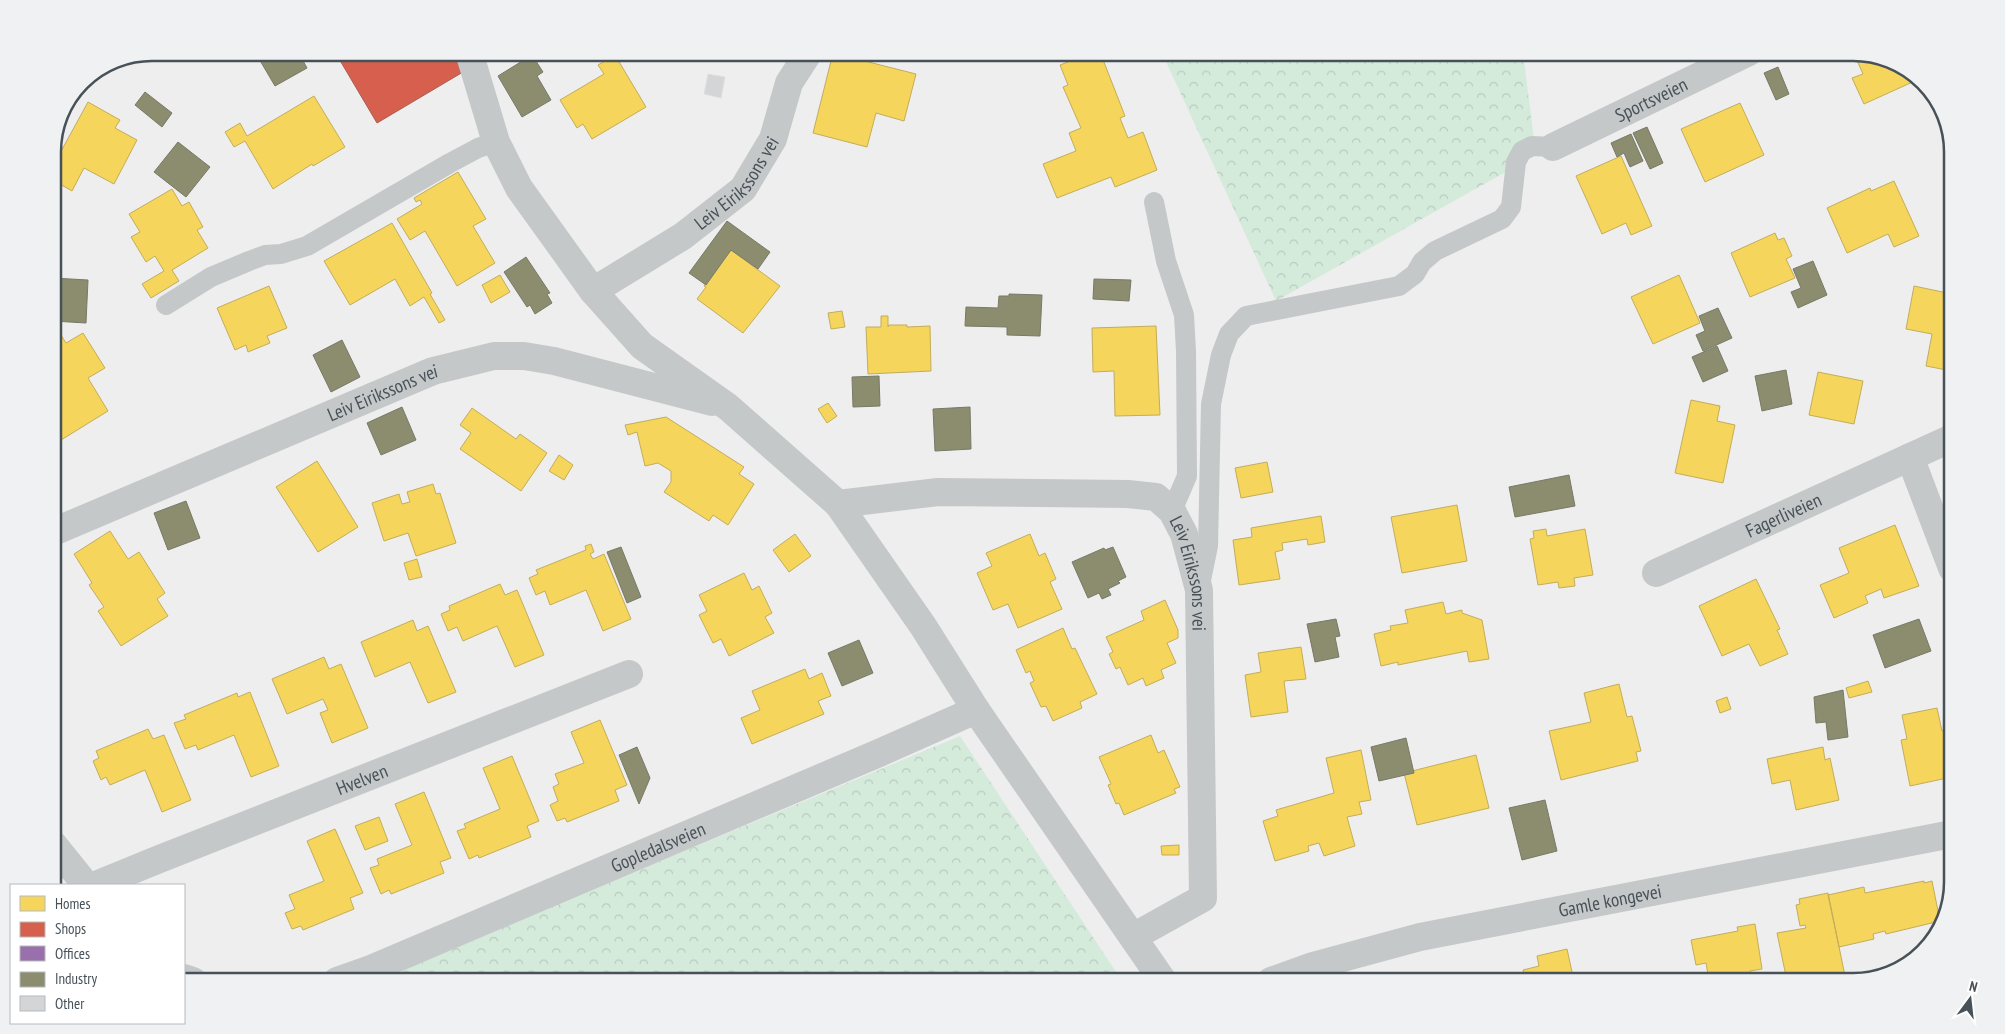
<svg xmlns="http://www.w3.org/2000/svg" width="2005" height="1034" font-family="'PT Sans Narrow',sans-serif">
<defs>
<pattern id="forest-crowns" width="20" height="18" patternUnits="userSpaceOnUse" patternTransform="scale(1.25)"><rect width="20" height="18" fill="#d4ebdb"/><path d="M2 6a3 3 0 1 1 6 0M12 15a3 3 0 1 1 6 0" fill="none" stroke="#b7cbbe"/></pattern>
</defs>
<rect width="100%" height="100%" fill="#eee"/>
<path fill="url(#forest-crowns)" d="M 1162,53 L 1523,53 L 1536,155 L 1276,301 Z
M 960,736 L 1122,981 L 373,981 Z"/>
<path fill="#f6d55c" stroke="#c2ad5b" d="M 1094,52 L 1100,52 L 1125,116 L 1120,118 L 1128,138 L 1143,132 L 1157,170 L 1115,187 L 1111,177 L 1057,198 L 1043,164 L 1076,151 L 1069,133 L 1081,128 L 1063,87 L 1068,85 L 1060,65 Z
M 833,53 L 916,74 L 904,121 L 876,113 L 867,147 L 813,133 Z
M 1859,54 L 1897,63 L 1917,80 L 1864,104 L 1852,78 L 1863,74 L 1855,56 Z
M 615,55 L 646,107 L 592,139 L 583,124 L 577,128 L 560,100 L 604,74 L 598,65 Z
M 314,96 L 345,147 L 313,166 L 312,164 L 273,189 L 245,141 L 234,147 L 225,132 L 240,123 L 247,136 Z
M 88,102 L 120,120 L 115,128 L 137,140 L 114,184 L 84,168 L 72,191 L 53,180 L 53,166 L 56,167 L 62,156 L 59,155 Z
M 1740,103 L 1764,155 L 1705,182 L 1681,129 Z
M 1621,156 L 1652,226 L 1631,235 L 1626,223 L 1602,234 L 1576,176 Z
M 458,172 L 486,219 L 473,226 L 495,263 L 457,286 L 425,231 L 410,240 L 397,219 L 422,204 L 420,200 L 416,202 L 414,198 Z
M 1894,181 L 1919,236 L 1894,247 L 1888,234 L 1847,253 L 1827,208 L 1870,188 L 1871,191 Z
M 172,189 L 182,206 L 189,202 L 203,227 L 197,230 L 208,248 L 172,270 L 179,281 L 151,298 L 142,284 L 164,271 L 155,256 L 146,262 L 131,237 L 140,232 L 129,214 Z
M 392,223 L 432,293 L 430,294 L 445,320 L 439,323 L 424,297 L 410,306 L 395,279 L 350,305 L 324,261 Z
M 1775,233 L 1778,240 L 1784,238 L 1792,256 L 1786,259 L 1795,278 L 1750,297 L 1731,253 Z
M 731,250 L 780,286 L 743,333 L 697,299 L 706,287 L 704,286 Z
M 500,275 L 510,292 L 491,303 L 482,285 Z
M 1679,275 L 1700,323 L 1653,344 L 1631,297 Z
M 269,286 L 287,328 L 267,336 L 270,343 L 248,352 L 246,345 L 235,350 L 217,308 Z
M 1914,286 L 1952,294 L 1952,371 L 1926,366 L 1932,334 L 1906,329 Z
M 842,311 L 845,327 L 831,329 L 828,313 Z
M 881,316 L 888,316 L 888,327 L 889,325 L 907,325 L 907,327 L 930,326 L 931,371 L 868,374 L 866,327 L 881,327 Z
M 1156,326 L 1160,415 L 1115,416 L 1114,371 L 1093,372 L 1092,328 Z
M 83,333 L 105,368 L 88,378 L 108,411 L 53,445 L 53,340 L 61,335 L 66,343 Z
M 1818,372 L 1863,381 L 1854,424 L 1809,415 Z
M 1691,400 L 1720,406 L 1717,421 L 1735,425 L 1723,483 L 1675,473 Z
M 828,403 L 837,416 L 827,423 L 818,409 Z
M 472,408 L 516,439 L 520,434 L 547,453 L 521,491 L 460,449 L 471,433 L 460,425 Z
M 666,417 L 744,467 L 739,474 L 754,484 L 728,525 L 713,515 L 709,521 L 664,492 L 671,482 L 671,471 L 658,463 L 645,466 L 637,432 L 628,435 L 625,425 Z
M 559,455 L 573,465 L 564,480 L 549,471 Z
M 317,461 L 358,527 L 318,552 L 276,487 Z
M 1267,462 L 1273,492 L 1241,498 L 1235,468 Z
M 433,484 L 436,494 L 440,493 L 456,543 L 416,556 L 408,533 L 384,541 L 372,503 L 399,494 L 402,504 L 410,502 L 407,492 Z
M 1457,505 L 1467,561 L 1402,573 L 1391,517 Z
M 1321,516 L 1325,542 L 1308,545 L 1307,539 L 1282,543 L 1283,550 L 1275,552 L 1280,579 L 1239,585 L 1233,540 L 1252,537 L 1251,528 Z
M 1895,525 L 1919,586 L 1884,598 L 1881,589 L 1865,596 L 1868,603 L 1834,618 L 1820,585 L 1849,573 L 1839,548 Z
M 1546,529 L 1547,536 L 1585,529 L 1593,575 L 1574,578 L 1575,586 L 1559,588 L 1558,582 L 1538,585 L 1530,539 L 1534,538 L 1533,531 Z
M 110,531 L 128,559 L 139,552 L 165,593 L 157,599 L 168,616 L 121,646 L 98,611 L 104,607 L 89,585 L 92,583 L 74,554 Z
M 795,534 L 811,556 L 789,572 L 773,550 Z
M 1030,534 L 1039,556 L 1045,553 L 1056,579 L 1050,582 L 1062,609 L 1018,628 L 1008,604 L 993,610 L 977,573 L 992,566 L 986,553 Z
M 591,544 L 594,552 L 590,554 L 593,559 L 604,554 L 631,619 L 603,631 L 586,590 L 550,605 L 545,591 L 536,595 L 529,578 L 538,574 L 536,570 L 586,550 L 585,546 Z
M 417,559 L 422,577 L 409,580 L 404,563 Z
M 744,573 L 752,590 L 759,586 L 772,613 L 765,617 L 774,633 L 729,656 L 721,639 L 713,643 L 699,615 L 707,611 L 699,595 Z
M 1756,579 L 1780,629 L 1777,630 L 1788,654 L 1760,666 L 1749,644 L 1722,656 L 1699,606 Z
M 500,584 L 505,595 L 517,590 L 544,655 L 515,667 L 497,626 L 463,641 L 457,627 L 448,631 L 441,614 L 450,610 L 449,606 Z
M 1165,600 L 1178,630 L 1178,638 L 1167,643 L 1176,663 L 1161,670 L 1164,678 L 1146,686 L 1143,678 L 1128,685 L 1120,667 L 1116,669 L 1109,654 L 1113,652 L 1106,637 L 1144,620 L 1141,611 Z
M 1443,602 L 1446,614 L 1462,610 L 1462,613 L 1482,620 L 1489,659 L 1469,662 L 1467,651 L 1398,665 L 1398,662 L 1381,666 L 1374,634 L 1391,630 L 1390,626 L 1408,623 L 1405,610 Z
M 413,620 L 417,631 L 428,626 L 456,692 L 428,703 L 410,662 L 375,677 L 361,642 Z
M 1063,628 L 1072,649 L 1075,648 L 1097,694 L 1080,702 L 1082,708 L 1053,721 L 1046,706 L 1041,707 L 1030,683 L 1034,681 L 1030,671 L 1026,673 L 1016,650 Z
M 1301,647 L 1306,679 L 1284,681 L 1288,712 L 1251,717 L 1245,675 L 1261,672 L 1258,653 Z
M 324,657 L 329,669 L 341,664 L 368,728 L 332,743 L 320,713 L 328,710 L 323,699 L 287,714 L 272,679 Z
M 805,669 L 809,679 L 822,673 L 831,696 L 818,701 L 824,714 L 752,744 L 741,718 L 760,710 L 752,691 Z
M 1868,681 L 1872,692 L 1849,698 L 1846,688 Z
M 1619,684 L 1627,717 L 1632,716 L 1641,751 L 1636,752 L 1638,761 L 1561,780 L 1549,731 L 1591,722 L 1584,693 Z
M 250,692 L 279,766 L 251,777 L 234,735 L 198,750 L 196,745 L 185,749 L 174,723 L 186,719 L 184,715 L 237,693 L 238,697 Z
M 1727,697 L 1731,709 L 1720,713 L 1716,701 Z
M 1937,708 L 1942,731 L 1952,729 L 1952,777 L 1910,786 L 1901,740 L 1907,739 L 1902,715 Z
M 600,720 L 627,785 L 615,790 L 619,801 L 567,822 L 565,818 L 557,821 L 550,805 L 558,801 L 553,787 L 559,784 L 555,774 L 584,763 L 571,732 Z
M 148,729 L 153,739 L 164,735 L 191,800 L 162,812 L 145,770 L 110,785 L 106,777 L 101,780 L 93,761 L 99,758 L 96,751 Z
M 1151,735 L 1158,753 L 1164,750 L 1180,787 L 1174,789 L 1176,793 L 1124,815 L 1119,803 L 1116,804 L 1108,785 L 1111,784 L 1099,757 Z
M 1823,747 L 1825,760 L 1830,758 L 1839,800 L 1796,810 L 1790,780 L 1772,784 L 1767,759 Z
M 1361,750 L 1371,800 L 1359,802 L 1362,814 L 1347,817 L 1355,846 L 1324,856 L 1319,843 L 1308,846 L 1309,851 L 1275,861 L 1263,821 L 1278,816 L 1276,810 L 1334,793 L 1326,758 Z
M 1476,755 L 1489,808 L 1417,825 L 1404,773 Z
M 512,756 L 539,821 L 527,826 L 531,837 L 479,858 L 478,855 L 469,859 L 457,831 L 466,828 L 464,824 L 500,809 L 483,768 Z
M 424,792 L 451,858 L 440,862 L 444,873 L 391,894 L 389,890 L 381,894 L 370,868 L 379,865 L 377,859 L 412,845 L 395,804 Z
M 379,817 L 388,841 L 365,850 L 355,826 Z
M 335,829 L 363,893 L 350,898 L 354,909 L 303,930 L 301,926 L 292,929 L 285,913 L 295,909 L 289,895 L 324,881 L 307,841 Z
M 1179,845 L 1179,855 L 1162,855 L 1161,846 Z
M 1924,881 L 1924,883 L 1932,881 L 1940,921 L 1886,934 L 1885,931 L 1873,934 L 1874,939 L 1839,947 L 1828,895 L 1864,887 L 1865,893 Z
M 1828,893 L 1845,976 L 1819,981 L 1787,981 L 1777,933 L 1806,928 L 1805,925 L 1800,926 L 1796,905 L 1800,904 L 1799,899 Z
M 1755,924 L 1762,969 L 1750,971 L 1752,981 L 1709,981 L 1706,963 L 1696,965 L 1691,940 L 1738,931 L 1737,927 Z
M 1567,949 L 1574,981 L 1526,981 L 1523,970 L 1539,966 L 1537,956 Z"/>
<path fill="#d6604d" stroke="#ab5c50" d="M 335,52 L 451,52 L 463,72 L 377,123 Z"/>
<path fill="#9970ab" stroke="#806792" d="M 298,52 L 321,52 L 304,62 Z"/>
<path fill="#8c8c6e" stroke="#777a67" d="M 255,52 L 298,52 L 307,68 L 275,86 Z
M 532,55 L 543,72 L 537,76 L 551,100 L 522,117 L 498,76 Z
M 1778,67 L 1789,94 L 1776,100 L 1764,73 Z
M 145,92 L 172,113 L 162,127 L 135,105 Z
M 1647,127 L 1663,163 L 1650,169 L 1633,133 Z
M 1631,134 L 1643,161 L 1630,167 L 1624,153 L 1617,157 L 1611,143 Z
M 178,142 L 210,167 L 186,197 L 154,172 Z
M 727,221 L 770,252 L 758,269 L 731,250 L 706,285 L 689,273 Z
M 526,257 L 550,293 L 547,294 L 552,303 L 535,314 L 530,305 L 527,307 L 504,272 Z
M 1813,261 L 1827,295 L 1798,308 L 1791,292 L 1801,288 L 1793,269 Z
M 53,278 L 88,280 L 86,323 L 53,321 Z
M 1094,279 L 1131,280 L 1129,301 L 1093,299 Z
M 1009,294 L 1042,295 L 1040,336 L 1007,335 L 1007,327 L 965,326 L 966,307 L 998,308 L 999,296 L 1009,296 Z
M 1718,308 L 1732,338 L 1703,351 L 1696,335 L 1705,331 L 1699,316 Z
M 342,340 L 360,377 L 331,392 L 313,355 Z
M 1717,346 L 1728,371 L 1703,382 L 1692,357 Z
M 1786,370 L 1792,404 L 1762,411 L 1755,376 Z
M 879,376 L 880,406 L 853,407 L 852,377 Z
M 402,407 L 416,440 L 381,455 L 367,423 Z
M 970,407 L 971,449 L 935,451 L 933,409 Z
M 1569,475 L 1575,506 L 1515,517 L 1509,487 Z
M 186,501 L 200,538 L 168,550 L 154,513 Z
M 621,547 L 641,597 L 627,603 L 607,552 Z
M 1113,547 L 1126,577 L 1118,581 L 1120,583 L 1108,589 L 1111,595 L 1102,599 L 1099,593 L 1088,598 L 1072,562 L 1104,548 L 1105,550 Z
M 1336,619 L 1340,636 L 1335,637 L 1339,657 L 1315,662 L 1307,624 Z
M 1919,619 L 1931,651 L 1885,668 L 1873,635 Z
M 859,640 L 873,673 L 842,686 L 828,653 Z
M 1843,690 L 1848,737 L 1828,740 L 1826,722 L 1816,723 L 1814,697 Z
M 1406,738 L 1414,773 L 1379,781 L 1371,747 Z
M 637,747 L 650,778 L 639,804 L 619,755 Z
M 1545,800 L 1557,851 L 1522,860 L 1509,808 Z"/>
<path fill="#d4d5d6" stroke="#dfe0e1" d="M 708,74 L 725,77 L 721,98 L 704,94 Z"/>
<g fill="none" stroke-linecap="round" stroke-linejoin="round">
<path stroke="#c5c8c9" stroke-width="20" d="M 1154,202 L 1166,261 L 1184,315 L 1186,351 L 1187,476 L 1172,511
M 166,305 L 211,277 L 249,261 L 265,255 L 281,254 L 307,246 L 450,163 L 478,148 L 496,142
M 1200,585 L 1208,546 L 1211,404 L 1221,355 L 1229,334 L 1246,316 L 1399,286 L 1415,274 L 1422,262 L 1435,251 L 1502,219 L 1511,207 L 1516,162 L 1522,151 L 1532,146 L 1553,147"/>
<g stroke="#c5c8c9" stroke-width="28">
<path d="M 469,52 L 496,142 L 519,188 L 593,291 L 642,346 L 728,407 L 838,504 L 923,626 L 976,710 L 1163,981"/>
<path id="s1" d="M 1553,147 L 1749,52"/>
<path id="s2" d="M 593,291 L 683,236 L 743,189 L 773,139 L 789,83 L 809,52"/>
<path d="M 1910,457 L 1952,568"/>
<path id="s3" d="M 838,504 L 938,492 L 1128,494 L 1156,497 L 1172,511 L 1184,534 L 1199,590 L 1203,898 L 1133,937"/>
<path id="s4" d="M 53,532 L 433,371 L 494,356 L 524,356 L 554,361 L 712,402"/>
<path id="s5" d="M 1656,573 L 1952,438"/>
<path d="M 53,844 L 86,885"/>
<path id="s6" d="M 96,885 L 157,860 L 629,674"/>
<path d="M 184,978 L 193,981"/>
<path id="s7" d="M 337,981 L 371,969 L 879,753 L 976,710"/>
</g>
<path stroke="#c5c8c9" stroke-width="28" id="s8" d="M 1271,981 L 1313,966 L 1420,937 L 1952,834"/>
</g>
<g text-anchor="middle" stroke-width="5" stroke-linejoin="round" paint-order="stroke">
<g font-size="19" fill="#475158" stroke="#fff">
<text dy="7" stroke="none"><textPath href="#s1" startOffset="109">Sportsveien</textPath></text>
<text dy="7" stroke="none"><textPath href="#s2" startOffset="182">Leiv Eirikssons vei</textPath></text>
<text dy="7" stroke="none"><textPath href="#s4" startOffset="358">Leiv Eirikssons vei</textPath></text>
<text dy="7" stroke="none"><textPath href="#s5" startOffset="140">Fagerliveien</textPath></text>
<text dy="7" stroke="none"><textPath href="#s3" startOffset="406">Leiv Eirikssons vei</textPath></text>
<text dy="7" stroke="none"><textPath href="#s6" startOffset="286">Hvelven</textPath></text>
<text dy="7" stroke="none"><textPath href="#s7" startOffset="348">Gopledalsveien</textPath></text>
<text dy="7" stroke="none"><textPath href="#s8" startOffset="349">Gamle kongevei</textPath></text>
</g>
</g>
<path d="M0 0H2005V1034H0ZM152 61H1853A91 91 0 0 1 1944 152V882A91 91 0 0 1 1853 973H152A91 91 0 0 1 61 882V152A91 91 0 0 1 152 61Z" fill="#f0f1f2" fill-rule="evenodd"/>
<path fill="none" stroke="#475158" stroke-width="2.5" d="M152 61H1853A91 91 0 0 1 1944 152V882A91 91 0 0 1 1853 973H152A91 91 0 0 1 61 882V152A91 91 0 0 1 152 61Z"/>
<rect x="10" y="884" width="175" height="140" fill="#ffffff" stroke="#b5b9bc"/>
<rect x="20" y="896" width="25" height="15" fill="#f6d55c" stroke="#b5b9bc"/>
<text x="55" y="909" font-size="15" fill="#475158">Homes</text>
<rect x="20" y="922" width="25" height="15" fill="#d6604d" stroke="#b5b9bc"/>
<text x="55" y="934" font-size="15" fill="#475158">Shops</text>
<rect x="20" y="946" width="25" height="15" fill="#9970ab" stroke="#b5b9bc"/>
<text x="55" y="959" font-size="15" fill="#475158">Offices</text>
<rect x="20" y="972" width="25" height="15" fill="#8c8c6e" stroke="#b5b9bc"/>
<text x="55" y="984" font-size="15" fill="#475158">Industry</text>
<rect x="20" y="996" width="25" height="15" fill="#d4d5d6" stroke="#b5b9bc"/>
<text x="55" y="1009" font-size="15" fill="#475158">Other</text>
<g transform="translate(1970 999) rotate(15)" stroke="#ffffff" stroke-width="4" paint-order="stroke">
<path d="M0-4L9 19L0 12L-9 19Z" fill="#475158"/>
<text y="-8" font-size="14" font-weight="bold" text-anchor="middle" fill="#475158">N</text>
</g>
</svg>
